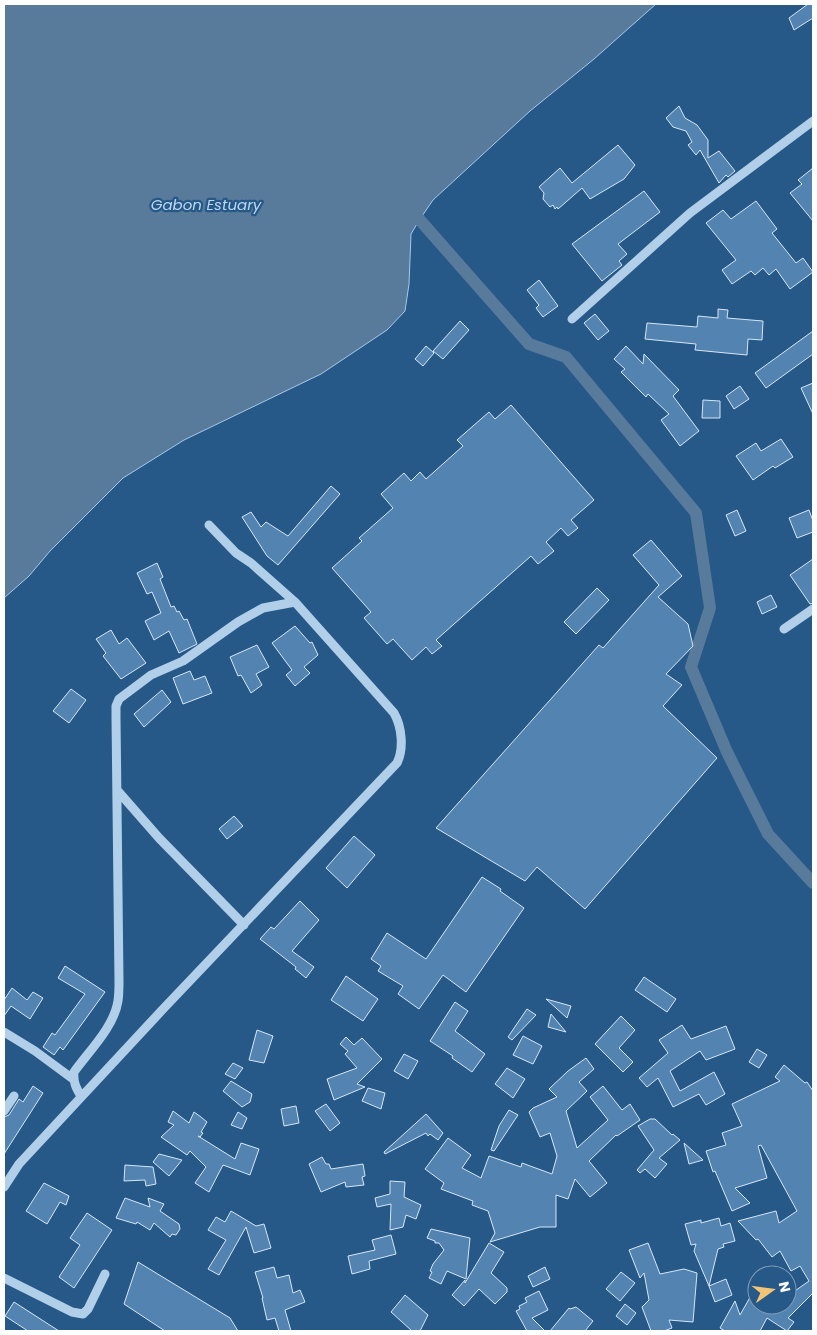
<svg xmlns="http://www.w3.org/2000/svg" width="817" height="1335" font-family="Poppins,sans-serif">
<rect width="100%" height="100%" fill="#265888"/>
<path fill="#587a9b" stroke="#a6cae9" d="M 4,4 L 656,4 L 594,59 L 530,111 L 433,200 L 420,219 L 411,234 L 409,284 L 405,311 L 387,330 L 321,374 L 184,440 L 123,478 L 50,551 L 29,576 L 4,598 Z"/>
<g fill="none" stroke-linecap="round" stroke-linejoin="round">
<path stroke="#587a9b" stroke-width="12" d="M 419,219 L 529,344 L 566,357 L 696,513 L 710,608 L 691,667 L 727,752 L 768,834 L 813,883"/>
</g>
<path fill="#5283b1" stroke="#d6e7f7" d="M 808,4 L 813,4 L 813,18 L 794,30 L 789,18 Z
M 679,106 L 685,118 L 697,125 L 708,140 L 708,158 L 719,151 L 735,171 L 728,177 L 726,175 L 719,183 L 700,150 L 696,155 L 688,145 L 692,142 L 686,131 L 673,127 L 666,118 Z
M 618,145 L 635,165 L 624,179 L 590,199 L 582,188 L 558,209 L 557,207 L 555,209 L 553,205 L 550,207 L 543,199 L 544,193 L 539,187 L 560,168 L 572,183 Z
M 813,168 L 813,221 L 790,193 L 802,184 L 798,180 Z
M 644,191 L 660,212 L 618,244 L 627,254 L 619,261 L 622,265 L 602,281 L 572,244 Z
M 756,201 L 777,229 L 772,233 L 796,263 L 803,258 L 813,272 L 790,289 L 776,269 L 769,275 L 763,268 L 755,275 L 751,271 L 732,284 L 722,270 L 736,260 L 706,223 L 723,210 L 731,219 Z
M 539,280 L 558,306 L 543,317 L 536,308 L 539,305 L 527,290 Z
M 718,309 L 728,310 L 727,318 L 763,321 L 762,340 L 748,339 L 747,355 L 695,350 L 696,344 L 645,339 L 647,323 L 697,327 L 698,316 L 718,318 Z
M 595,314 L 609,331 L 598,340 L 584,323 Z
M 460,321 L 469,330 L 443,359 L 433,351 Z
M 813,331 L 813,354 L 766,388 L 755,373 Z
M 426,346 L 434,353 L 423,366 L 415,359 Z
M 626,346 L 643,364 L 644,354 L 679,390 L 673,396 L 699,431 L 680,446 L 661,420 L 669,414 L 648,394 L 646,397 L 621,372 L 625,369 L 614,359 Z
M 813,383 L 813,414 L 801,388 Z
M 740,386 L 749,399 L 734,409 L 726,396 Z
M 703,400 L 720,401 L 720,418 L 702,418 Z
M 511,405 L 594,500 L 571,520 L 578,528 L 568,536 L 561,528 L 546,542 L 554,551 L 538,564 L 531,556 L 436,640 L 442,646 L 432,654 L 426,647 L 412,660 L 393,639 L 387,644 L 364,618 L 371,612 L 332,568 L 362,541 L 359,538 L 393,508 L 381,494 L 404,473 L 411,481 L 420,472 L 426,479 L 463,446 L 457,440 L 489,412 L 495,419 Z
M 781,439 L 793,457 L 775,468 L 773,466 L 753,480 L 736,456 L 756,443 L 761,451 Z
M 331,486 L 340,494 L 278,565 L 267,556 L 242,517 L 251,512 L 261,527 L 266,522 L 288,536 Z
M 737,510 L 746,531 L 735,536 L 726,515 Z
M 809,510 L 813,521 L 813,532 L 797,538 L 789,518 Z
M 651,540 L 682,576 L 658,597 L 688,624 L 693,646 L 666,674 L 682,685 L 663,706 L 717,758 L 585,909 L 537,867 L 525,881 L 436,828 L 599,645 L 603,648 L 659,585 L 633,555 Z
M 813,559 L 813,603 L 810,604 L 790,575 Z
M 157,563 L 163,577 L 160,579 L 171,607 L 174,606 L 177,612 L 179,611 L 184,620 L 187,619 L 197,644 L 179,653 L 169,631 L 154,640 L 145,621 L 161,613 L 152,592 L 147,594 L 137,573 Z
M 597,588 L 609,600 L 576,634 L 564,622 Z
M 771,595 L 777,607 L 762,614 L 757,602 Z
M 295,626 L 310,643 L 312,642 L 318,655 L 304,667 L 310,673 L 295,686 L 286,675 L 292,670 L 272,643 Z
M 111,630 L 119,644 L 127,638 L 146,663 L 121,679 L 103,656 L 106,653 L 96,639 Z
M 257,645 L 269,667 L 256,674 L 262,685 L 251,693 L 241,675 L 238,676 L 230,657 Z
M 190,671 L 194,680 L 205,676 L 212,693 L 183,704 L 173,678 Z
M 71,689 L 86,700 L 69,723 L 53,711 Z
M 162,690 L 171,702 L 144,727 L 134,714 Z
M 234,816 L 243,826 L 227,839 L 219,829 Z
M 354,836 L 375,855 L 347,888 L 326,868 Z
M 482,877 L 501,889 L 500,891 L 524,908 L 466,992 L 443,975 L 419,1009 L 398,994 L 403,986 L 378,971 L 381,966 L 371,959 L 387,933 L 426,959 Z
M 300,901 L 319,920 L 292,951 L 314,967 L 306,978 L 295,969 L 296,967 L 260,939 L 271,927 L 274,929 Z
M 65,966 L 105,992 L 63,1050 L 60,1047 L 54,1055 L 43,1047 L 52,1033 L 55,1035 L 85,994 L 58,978 Z
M 346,976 L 378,999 L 363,1021 L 331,1000 Z
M 644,977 L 676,999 L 667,1012 L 635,990 Z
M 12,988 L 27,1000 L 33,992 L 43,998 L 30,1019 L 11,1006 L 4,1016 L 4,1000 Z
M 546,999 L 571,1006 L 567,1018 Z
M 455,1002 L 468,1011 L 455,1031 L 485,1054 L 472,1072 L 452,1058 L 453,1056 L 430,1041 Z
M 527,1009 L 536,1015 L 512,1040 L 508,1037 Z
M 551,1014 L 566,1032 L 548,1027 Z
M 621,1016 L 635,1030 L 619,1048 L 633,1062 L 623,1072 L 595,1044 Z
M 682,1025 L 691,1039 L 726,1026 L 735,1049 L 706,1060 L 700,1051 L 670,1071 L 680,1091 L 714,1072 L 725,1094 L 706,1105 L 699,1094 L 673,1107 L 658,1078 L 647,1087 L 639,1078 L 668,1053 L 659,1040 Z
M 257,1030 L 273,1036 L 264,1063 L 249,1060 Z
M 523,1036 L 542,1046 L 533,1064 L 513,1055 Z
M 346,1037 L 354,1045 L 362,1038 L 382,1059 L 357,1084 L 365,1087 L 334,1100 L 327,1079 L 357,1068 L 345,1054 L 348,1051 L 340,1044 Z
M 757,1049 L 767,1055 L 759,1068 L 749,1062 Z
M 404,1054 L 418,1061 L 408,1079 L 394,1071 Z
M 586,1058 L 594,1069 L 579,1082 L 587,1091 L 566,1111 L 577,1148 L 608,1120 L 590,1097 L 603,1086 L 622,1110 L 630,1104 L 640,1120 L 617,1136 L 616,1135 L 589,1161 L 607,1183 L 590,1197 L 575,1179 L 568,1199 L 556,1195 L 556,1227 L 540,1227 L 490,1242 L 495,1233 L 488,1211 L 472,1205 L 473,1201 L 441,1189 L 444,1183 L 425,1169 L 448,1138 L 471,1155 L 462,1168 L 481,1178 L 489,1156 L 521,1167 L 522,1163 L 552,1174 L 557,1156 L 550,1133 L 540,1137 L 529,1112 L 533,1108 L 557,1097 L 549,1089 L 568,1071 Z
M 233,1063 L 243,1068 L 235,1079 L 225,1074 Z
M 784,1065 L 805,1083 L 807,1082 L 813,1091 L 813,1293 L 788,1318 L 794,1322 L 787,1331 L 767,1318 L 760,1331 L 725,1331 L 720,1328 L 735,1301 L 740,1315 L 757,1285 L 757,1305 L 787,1305 L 787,1287 L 792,1293 L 809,1281 L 800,1266 L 791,1271 L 780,1251 L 772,1257 L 758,1239 L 756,1240 L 738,1221 L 776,1211 L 779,1223 L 797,1211 L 761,1145 L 758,1146 L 767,1178 L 735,1188 L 750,1203 L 732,1211 L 715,1171 L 713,1172 L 706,1151 L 726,1145 L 722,1133 L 742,1126 L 732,1104 L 780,1081 L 775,1077 Z
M 507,1068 L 525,1079 L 513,1098 L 495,1084 Z
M 231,1081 L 252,1094 L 250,1102 L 242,1107 L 223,1091 Z
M 33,1086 L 43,1093 L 4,1154 L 4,1117 L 9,1115 L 19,1099 L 23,1102 Z
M 368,1088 L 385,1093 L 381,1109 L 362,1101 Z
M 326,1104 L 340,1123 L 330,1131 L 315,1111 Z
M 296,1106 L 299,1123 L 284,1126 L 281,1109 Z
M 509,1110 L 518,1115 L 494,1151 L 491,1150 L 499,1126 Z
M 173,1111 L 189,1123 L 194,1112 L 201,1117 L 207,1122 L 201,1132 L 203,1133 L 200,1137 L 198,1136 L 235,1159 L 241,1143 L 259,1149 L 250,1175 L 223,1165 L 209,1192 L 195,1183 L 206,1167 L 190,1151 L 187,1155 L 161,1137 L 174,1125 L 168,1122 Z
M 238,1112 L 247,1118 L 242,1129 L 231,1125 Z
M 426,1114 L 443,1133 L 438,1140 L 430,1134 L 428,1136 L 426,1133 L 385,1154 L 384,1152 Z
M 650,1119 L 655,1119 L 672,1135 L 673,1134 L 680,1140 L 659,1158 L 667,1164 L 655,1178 L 645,1169 L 640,1173 L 637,1170 L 654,1150 L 638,1126 Z
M 684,1143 L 703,1160 L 689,1164 Z
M 159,1154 L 182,1160 L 169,1176 L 153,1162 Z
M 322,1157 L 326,1164 L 329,1164 L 331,1169 L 363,1164 L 365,1176 L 362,1177 L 364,1185 L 346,1187 L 345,1182 L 321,1192 L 309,1164 Z
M 125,1165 L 153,1167 L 156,1184 L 146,1186 L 145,1180 L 124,1181 Z
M 390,1181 L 405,1182 L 404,1197 L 421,1205 L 416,1219 L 406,1215 L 403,1227 L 390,1230 L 391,1204 L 377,1207 L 375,1198 L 390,1194 Z
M 44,1183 L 69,1196 L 66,1205 L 60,1202 L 47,1224 L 26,1211 Z
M 125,1198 L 150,1207 L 148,1198 L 164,1204 L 160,1211 L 179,1224 L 180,1229 L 176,1235 L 172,1234 L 170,1237 L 154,1223 L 150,1230 L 137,1222 L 136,1224 L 116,1218 Z
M 231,1211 L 256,1226 L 264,1224 L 271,1248 L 254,1253 L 246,1227 L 219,1275 L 208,1269 L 226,1240 L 208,1230 L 216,1217 L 225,1222 Z
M 87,1213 L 112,1230 L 74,1288 L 59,1277 L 80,1245 L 70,1238 Z
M 719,1218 L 721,1226 L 730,1223 L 735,1241 L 723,1244 L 724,1247 L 718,1249 L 709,1286 L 694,1251 L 696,1244 L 691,1245 L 685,1224 L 701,1220 L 701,1223 Z
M 431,1229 L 470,1238 L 466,1279 L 447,1271 L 441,1284 L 429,1278 L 432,1272 L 430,1271 L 433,1264 L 444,1250 L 439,1243 L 435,1243 L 435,1241 L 427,1238 Z
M 391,1235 L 396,1254 L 369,1261 L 370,1269 L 352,1274 L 348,1256 L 375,1250 L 372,1240 Z
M 489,1243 L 504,1252 L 491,1273 L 507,1288 L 507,1292 L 495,1304 L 479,1289 L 464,1306 L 452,1295 L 465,1280 L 465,1283 Z
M 648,1243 L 660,1274 L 684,1269 L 697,1273 L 693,1322 L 669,1320 L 672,1328 L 664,1331 L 651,1331 L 642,1307 L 649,1300 L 644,1273 L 640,1278 L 629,1250 Z
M 138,1262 L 230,1318 L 238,1331 L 165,1331 L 124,1304 Z
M 274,1267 L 277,1278 L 289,1275 L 293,1293 L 300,1290 L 305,1302 L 285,1310 L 291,1331 L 279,1331 L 275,1318 L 267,1320 L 262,1298 L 263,1298 L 255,1272 Z
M 545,1267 L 550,1279 L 533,1287 L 528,1276 Z
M 621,1272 L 635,1283 L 620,1301 L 606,1289 Z
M 726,1279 L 732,1295 L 715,1302 L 709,1286 Z
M 539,1291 L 548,1310 L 532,1318 L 545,1331 L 527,1331 L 516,1311 L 520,1309 L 519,1306 L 527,1302 L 525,1298 Z
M 405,1295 L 428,1315 L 420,1331 L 412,1331 L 391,1312 Z
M 14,1302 L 59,1331 L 28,1331 L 5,1316 Z
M 625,1304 L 636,1313 L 627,1325 L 616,1316 Z
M 576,1307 L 593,1321 L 585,1331 L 550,1331 L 569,1308 L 570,1309 Z"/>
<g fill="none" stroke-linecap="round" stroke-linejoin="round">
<path stroke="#b2cfe9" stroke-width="9" d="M 572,319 L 690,213 L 813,121
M 784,629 L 813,609
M 117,790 L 159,838 L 244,925
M 4,1032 L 35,1051 L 73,1079
M 81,1096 C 76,1088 73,1082 74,1072 C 89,1051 114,1027 118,1001 C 119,994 119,987 119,981 L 116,717 L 116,706 L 119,699 L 151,675 L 183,661 L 238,622 L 254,613 L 263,608 L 295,602
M 4,1111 L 14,1096
M 4,1187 L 19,1164 L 164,1008 L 397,763 C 404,749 402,727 394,713 L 295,602 L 251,563 L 236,553 L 209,525
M 4,1278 L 72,1312 L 83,1314 L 88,1309 L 105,1274"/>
</g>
<g text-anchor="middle" stroke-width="4.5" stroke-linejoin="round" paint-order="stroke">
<g font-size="15" font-style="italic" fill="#bdd8f0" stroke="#265888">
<text x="206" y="210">Gabon Estuary</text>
</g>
</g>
<rect width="817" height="1335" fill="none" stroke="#ffffff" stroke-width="10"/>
<g transform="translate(772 1290) rotate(76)"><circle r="24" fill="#265888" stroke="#7d9bb8"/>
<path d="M0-4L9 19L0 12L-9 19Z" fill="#f2c576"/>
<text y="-8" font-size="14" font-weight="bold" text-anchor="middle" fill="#ffffff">N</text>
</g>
</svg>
